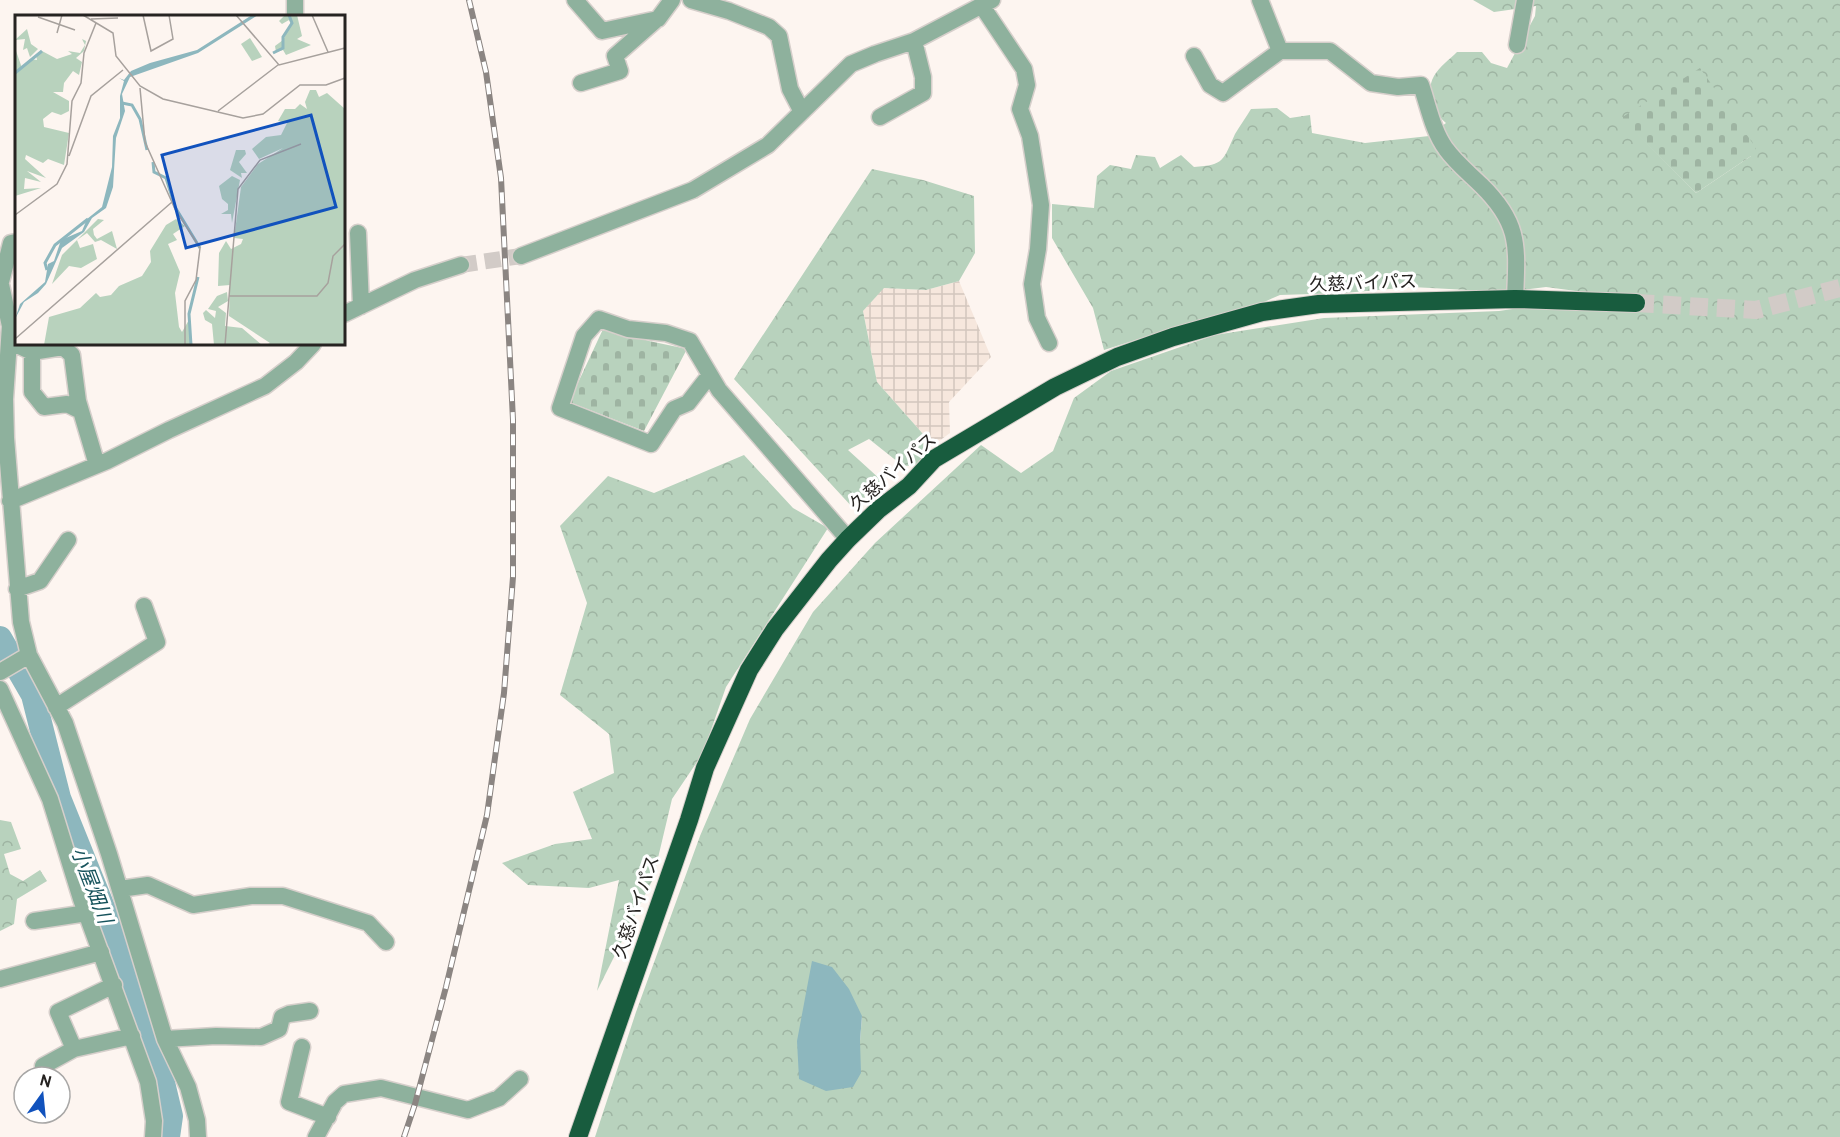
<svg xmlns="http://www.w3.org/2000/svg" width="1840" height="1137" font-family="Overpass,'Noto Sans JP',sans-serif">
<defs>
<pattern id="industrial-grid" width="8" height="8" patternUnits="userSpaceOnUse" patternTransform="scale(1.5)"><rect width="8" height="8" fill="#f6e7dd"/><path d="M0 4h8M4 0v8" fill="none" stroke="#d3c6bd"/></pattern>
<pattern id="forest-crowns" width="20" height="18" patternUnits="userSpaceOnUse" patternTransform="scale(1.5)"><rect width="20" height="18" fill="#b8d2bd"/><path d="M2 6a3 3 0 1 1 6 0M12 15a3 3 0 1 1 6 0" fill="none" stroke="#9eb4a2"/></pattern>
<pattern id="cemetery-stones" width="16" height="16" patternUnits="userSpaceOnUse" patternTransform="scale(1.5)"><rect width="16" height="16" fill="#b8d2bd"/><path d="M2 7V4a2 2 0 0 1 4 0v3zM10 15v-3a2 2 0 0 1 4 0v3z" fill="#9eb4a2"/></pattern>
</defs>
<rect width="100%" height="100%" fill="#fdf5f0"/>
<path fill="url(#industrial-grid)" d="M 959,281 L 991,357 L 949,402 L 950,433 L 924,452 L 923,434 L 877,382 L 863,311 L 883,288 L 926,290 Z"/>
<path fill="url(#forest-crowns)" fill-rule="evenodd" d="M 1473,0 L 1840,0 L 1840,1137 L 595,1137 L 636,1012 L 700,836 L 750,719 L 813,612 L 875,543 L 981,445 L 1021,473 L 1053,451 L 1074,398 L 1111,371 L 1215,335 L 1324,318 L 1499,311 L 1606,295 L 1546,287 L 1505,292 L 1412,287 L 1344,293 L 1280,295 L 1243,311 L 1170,329 L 1104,350 L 1093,308 L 1052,238 L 1052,204 L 1094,208 L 1097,176 L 1110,165 L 1131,169 L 1136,155 L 1155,157 L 1160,168 L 1181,155 L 1194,167 C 1225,165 1223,160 1235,134 C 1240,126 1246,117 1251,109 L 1277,108 L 1290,118 L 1310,115 L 1312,133 L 1365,143 L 1429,136 L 1446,123 C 1433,112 1425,92 1434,76 C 1439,67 1450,59 1457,52 L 1482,52 L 1491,63 L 1507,68 L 1535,16 L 1536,6 L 1494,12 ZM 1622,118 L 1751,156 L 1696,193 ZM 862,1016 L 860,1041 L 797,1041 Z
M 872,169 L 923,180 L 974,196 L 975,253 L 959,281 L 926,290 L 884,288 L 863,311 L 877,382 L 923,434 L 924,465 L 903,466 L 869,439 L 848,450 L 881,480 L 854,509 L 734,379 Z
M 744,455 L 793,508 L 828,528 L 726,687 L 703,753 L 672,799 L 653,879 L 597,991 L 619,880 L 589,888 L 528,885 L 502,863 L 555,844 L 592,839 L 573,792 L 614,773 L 609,734 L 560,695 L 587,603 L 560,526 L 608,476 L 654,493 Z
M 0,820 L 11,822 L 21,849 L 4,854 L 10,874 L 23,881 L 40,870 L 47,881 L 17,899 L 14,924 L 0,931 Z"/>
<path fill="url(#cemetery-stones)" d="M 1700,68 L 1756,148 L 1751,156 L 1696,193 L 1621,118 Z
M 604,327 L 649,341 L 687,349 L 644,431 L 569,402 Z"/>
<path fill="#8db7be" d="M 812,961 L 832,967 L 849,989 L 862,1016 L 860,1041 L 861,1073 L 853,1087 L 826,1091 L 799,1079 L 797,1041 Z"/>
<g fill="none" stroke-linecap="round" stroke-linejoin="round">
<path stroke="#8db7be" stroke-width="24" d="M 0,638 L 33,695 L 59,798 L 111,927 L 155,1049 L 171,1116 L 168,1137"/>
<path stroke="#d2cbc7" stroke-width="16" stroke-dasharray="16 8" stroke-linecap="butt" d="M 461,265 L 521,256"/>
<path stroke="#d2cbc7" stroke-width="18" stroke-dasharray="18 9" stroke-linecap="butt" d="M 1636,303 L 1756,310 L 1840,288"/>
<defs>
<path id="minor" d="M 295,0 L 295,16
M 575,0 L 602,31 L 658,19 L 672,0
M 691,0 L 729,11 L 769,27 L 779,36 L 790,89 L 802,112
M 1260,0 L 1280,51 L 1330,51 L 1371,83 L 1398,87 L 1421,85 C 1428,105 1433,132 1446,149 C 1456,163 1470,174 1481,185 C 1521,224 1517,247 1515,299
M 982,6 L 1024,69 L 1027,85 L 1020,109 L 1030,136 L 1041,205 L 1038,249 L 1032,284 L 1037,318 L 1049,343
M 1517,45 L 1525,0
M 1194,56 L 1210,85 L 1223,93 L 1280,51
M 581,83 L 620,71 L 615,56 L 657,19
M 880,117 L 923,93 L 923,77 L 914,41
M 358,233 L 361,306
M 521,256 L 693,190 L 768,145 L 851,64 L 875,54 L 914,41 L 992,0
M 0,280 L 10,326 L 5,399 L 6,438 L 21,622 L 29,655 L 65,723 L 109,854 L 165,1039 L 188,1087 L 197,1120 L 198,1137
M 1,282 L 11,243 L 16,242
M 344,314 L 415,280 L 461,265
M 9,341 L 32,352 L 63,347 L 72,355 L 78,401 L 97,465
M 32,352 L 32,392 L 44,407 L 67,404 L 81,411
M 709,376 L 688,403 L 674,409 L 651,444 L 560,408 L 584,336 L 599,319 L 628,329 L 666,333 L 690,341 L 719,390 L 848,539
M 10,501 L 107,461 L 169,430 L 265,386 L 296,362 L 313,344
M 17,589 L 40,581 L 68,540
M 0,672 L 29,655
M 0,689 L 50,799 L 81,899 L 148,1082 L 154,1121 L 153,1137
M 56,707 L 157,642 L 144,606
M 120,889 L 148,885 L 193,905 L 251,896 L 283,896 L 368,923 L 386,942
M 34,921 L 87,913
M 0,979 L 101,952
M 165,1039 L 216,1036 L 261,1037 L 279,1029 L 282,1017 L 289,1014 L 310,1011
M 302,1047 L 289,1102 L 328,1117
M 74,1049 L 58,1012 L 114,985
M 43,1066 L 74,1049 L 132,1036
M 316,1137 L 335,1102 L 344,1094 L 381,1088 L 468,1110 L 499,1098 L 520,1079"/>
<path id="highway" d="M 578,1137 L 689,820 L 705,768 L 749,670 L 775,629 L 829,560 L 848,539 L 878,510 L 909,486 L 934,459 L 1055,387 L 1117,357 L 1173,337 L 1262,312 L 1319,304 L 1515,299 L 1636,303"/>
</defs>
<use href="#minor" stroke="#d6cfcb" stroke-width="19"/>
<use href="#highway" stroke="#d6cfcb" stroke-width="20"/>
<use href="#minor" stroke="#8eb19d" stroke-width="16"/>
<use href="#highway" stroke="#185c3e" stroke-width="18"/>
<defs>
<path id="rail" d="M 404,1137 L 415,1104 L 446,987 L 487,815 L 504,693 L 513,577 L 513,420 L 501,178 L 486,72 L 469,0"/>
</defs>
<use href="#rail" stroke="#8b8582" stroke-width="6"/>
<use href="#rail" stroke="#fff" stroke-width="4" stroke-dasharray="11" stroke-linecap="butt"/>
</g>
<g text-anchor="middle" stroke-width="6" stroke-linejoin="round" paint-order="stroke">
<g font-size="18" fill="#262321" stroke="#fff">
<text transform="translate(1363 283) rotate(-2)" y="6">久慈バイパス</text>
<text transform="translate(893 472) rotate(-41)" y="6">久慈バイパス</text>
<text transform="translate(636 907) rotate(-71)" y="6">久慈バイパス</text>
</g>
<g font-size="20" font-style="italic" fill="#17535c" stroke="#fff">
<text transform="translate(92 885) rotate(69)" y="7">小屋畑川</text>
</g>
</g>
<g transform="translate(15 15)">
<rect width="330" height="330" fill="#fdf5f0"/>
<path d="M 270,0 L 282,0 L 287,21 L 282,24 L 296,30 L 271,40 L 268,35 L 261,37 L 260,31 L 268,25 L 276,9 L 274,5 L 267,9 L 264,6 Z" fill="#b8d2bd"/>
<path d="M 12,14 L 16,29 L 23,34 L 15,42 L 12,33 L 8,35 L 10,24 L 0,25 ZM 67,24 L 71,26 L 69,36 L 61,43 L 67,47 L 64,60 L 58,56 L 49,68 L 48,77 L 38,77 L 54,86 L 54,96 L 46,100 L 37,97 L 28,104 L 29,112 L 54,118 L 49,150 L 33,144 L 28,148 L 11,140 L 10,144 L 31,163 L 12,156 L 26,167 L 10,163 L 9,174 L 26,173 L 0,181 L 0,33 L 7,53 L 15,44 L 22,45 L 21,40 L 27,36 L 42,44 L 57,39 L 53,36 L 65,38 L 70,30 ZM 295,75 L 301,75 L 304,82 L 312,78 L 330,94 L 330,330 L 251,330 L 255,328 L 214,301 L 215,270 L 203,271 L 204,238 L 211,226 L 216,234 L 226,229 L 228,224 L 219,223 L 226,172 L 243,149 L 268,133 L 244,144 L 237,134 L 251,122 L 266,120 L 272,108 L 263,106 L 270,94 L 280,94 L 285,89 L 292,94 L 290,87 ZM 221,135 L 230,135 L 231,139 L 224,147 L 232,158 L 226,158 L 227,163 L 215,155 ZM 217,161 L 225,165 L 217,208 L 216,199 L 206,199 L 213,195 L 213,189 L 207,184 L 204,171 ZM 83,204 L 89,205 L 78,214 L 79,220 L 82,224 L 97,216 L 102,234 L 86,225 L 80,227 L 72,218 L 62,225 L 65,233 L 78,229 L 82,244 L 66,253 L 54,251 L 37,269 L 47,240 ZM 161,204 L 170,211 L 158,219 L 162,225 L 153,229 L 165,257 L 160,278 L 164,312 L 167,317 L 175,303 L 175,327 L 179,330 L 29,330 L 34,302 L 65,293 L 81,278 L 85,282 L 96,280 L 104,271 L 127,261 L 136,247 L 135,236 L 151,210 ZM 212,277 L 213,286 L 203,292 L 211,298 L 210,311 L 227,313 L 247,330 L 199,330 L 197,309 L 190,305 L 188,298 L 191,295 L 200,303 L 201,296 L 193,294 L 202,281 Z" fill="#b8d2bd"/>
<path d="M 235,23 L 247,42 L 237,46 L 226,29 Z" fill="#b8d2bd"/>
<path d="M 237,0 L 243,0 L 183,38 L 115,62 L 107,79 L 110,96 L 101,123 L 98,172 L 91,193 L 77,203 L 69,217 L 47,233 L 31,269 L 23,278 L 9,287 L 0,304 L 5,289 L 30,267 L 33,249 L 39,246 L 46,225 L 67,216 L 72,204 L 87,192 L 97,152 L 98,121 L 105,103 L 105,81 L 109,66 L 104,63 L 109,65 L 116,56 L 135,48 L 182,35 Z" fill="#8db7be"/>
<path fill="none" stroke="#8db7be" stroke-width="3" d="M 258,38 L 268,33 L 268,22 L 277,8 L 274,0M 0,58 L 27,36M 107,88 L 117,90 L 125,104 L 132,135M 138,147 L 139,157 L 151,163 L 160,192 L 185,233M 32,255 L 30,248 L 40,230 L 73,204M 176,330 L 174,299 L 183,262"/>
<path fill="none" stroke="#a7a19d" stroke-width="1.5" d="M 68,0 L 98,18 L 101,41 L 125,71 L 148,84 L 228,103 L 248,99 L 285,70 L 311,70 L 330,63M 128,0 L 136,36 L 158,24 L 154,0M 221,0 L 264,50 L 330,33M 297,0 L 313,37M 23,2 L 60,15M 76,4 L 103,3M 42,18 L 47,0M 125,73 L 130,127 L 160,194 L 185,233 L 181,265 L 170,286 L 170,330M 203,96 L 263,50M 54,141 L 76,81 L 108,55M 0,200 L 42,169 L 52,149 L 57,86 L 66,68 L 69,38 L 81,8M 214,281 L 302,281 L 313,268 L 318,241 L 330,229M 0,324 L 157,187M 210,330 L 223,174 L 245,145 L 286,129"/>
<path fill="#1152bd" fill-opacity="0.15" stroke="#1152bd" stroke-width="3" d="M 296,100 L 321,192 L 171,233 L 147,140 Z"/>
<rect width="330" height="330" fill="none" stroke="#262321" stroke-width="3"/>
</g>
<g transform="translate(42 1095) rotate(15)"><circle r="28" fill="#ffffff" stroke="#a8a7a6" stroke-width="1.5"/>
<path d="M0-4.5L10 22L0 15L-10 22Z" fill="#1152bd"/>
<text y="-9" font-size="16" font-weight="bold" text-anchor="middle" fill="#262321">N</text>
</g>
</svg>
